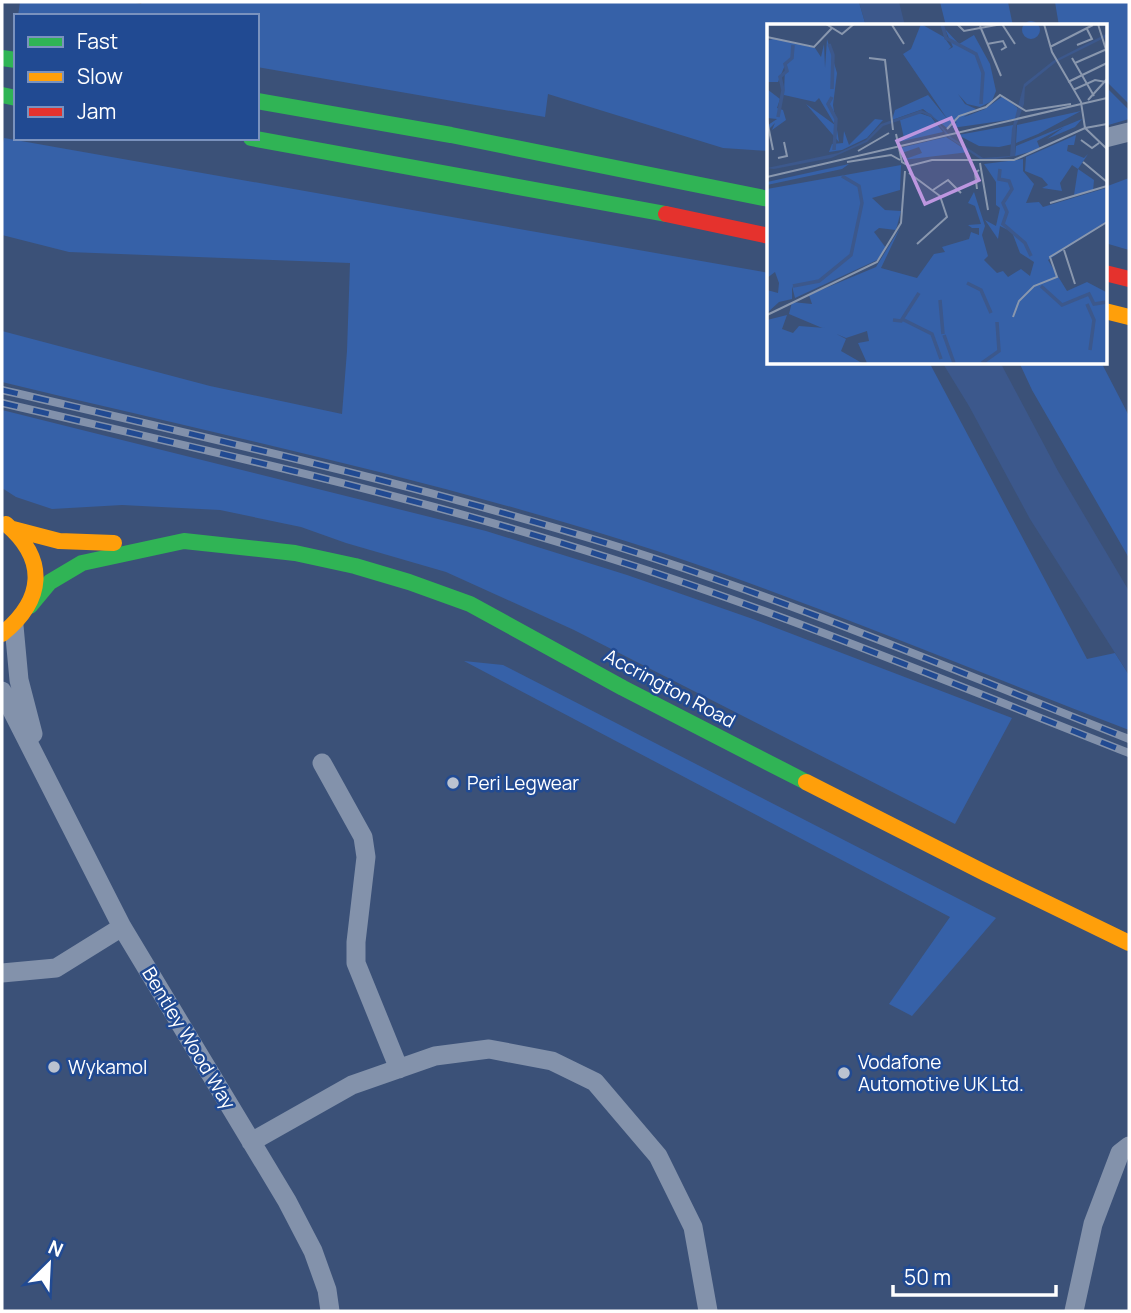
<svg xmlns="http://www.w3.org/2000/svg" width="1131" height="1313" font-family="Manrope,sans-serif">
<rect width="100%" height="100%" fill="#3b5178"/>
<path fill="#3661a8" d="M 20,2 L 131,2 L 141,4 L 142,2 L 859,2 L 866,26 L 769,26 L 769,151 L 723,148 L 548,94 L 545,117 L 257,67 L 257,16 L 18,16 Z
M 940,2 L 1008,2 L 1013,26 L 946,26 Z
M 1055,2 L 1129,2 L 1129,104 L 1105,80 L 1105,26 L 1059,26 Z
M 1105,86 L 1129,110 L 1129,119 L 1105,126 Z
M 4,138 L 769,273 L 769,362 L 929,362 L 1087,659 L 1115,653 L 1129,675 L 1129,730 C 972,670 817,604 657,551 C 443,481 221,435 2,382 L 2,331 L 210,386 L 342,414 L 347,351 L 350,263 L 69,252 L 2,235 L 2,147 Z
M 1129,178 L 1129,250 L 1105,243 L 1105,187 Z
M 1019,362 L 1101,362 L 1129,416 L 1129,558 L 1032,390 Z
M 2,410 L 486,531 L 627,575 L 750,618 L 1012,718 L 955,824 L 574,630 L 446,572 L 346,543 L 301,527 L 220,510 L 122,505 L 52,509 L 16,497 L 2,488 Z
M 464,661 L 503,665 L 996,918 L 912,1016 L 889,1004 L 950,917 Z"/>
<path fill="#3c588c" d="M 859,2 L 899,2 L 905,26 L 866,26 Z
M 942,362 L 1000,362 L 1058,471 L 1129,591 L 1129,675 L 1030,519 L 969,406 Z"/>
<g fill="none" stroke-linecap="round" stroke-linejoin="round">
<path stroke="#8392ab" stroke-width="19" d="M 1105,138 L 1129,132
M 14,626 L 19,680 L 33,734
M 2,691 L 122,927 L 287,1201 L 313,1251 L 327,1290 L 330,1311
M 322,763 L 363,837 L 366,857 L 356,942 L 356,963 L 399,1069
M 2,973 L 56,968 L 122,927
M 251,1142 L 352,1085 L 435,1056 L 489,1049 L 552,1061 L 595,1082 L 658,1156 L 693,1227 L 708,1311
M 1074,1311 L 1093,1224 L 1120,1153 L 1129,1146"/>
<path stroke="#30b455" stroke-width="16" d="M 2,58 L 16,60
M 2,95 L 16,98
M 257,101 L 451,135 L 769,199
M 251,138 L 666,214
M 30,606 L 50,582 L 82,563 L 184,541 L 295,553 L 355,566 L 409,582 L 470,604 L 623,688 L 806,782"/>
<path stroke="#ff9f0a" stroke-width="16" d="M 1105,311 L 1129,317
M 13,529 L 59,541 L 114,543
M 2,634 C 44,600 48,560 6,524
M 806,782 L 985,873 L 1129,943"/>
<path stroke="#e5322d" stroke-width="16" d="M 666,214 L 769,236
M 1105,273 L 1129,279"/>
<defs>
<path id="rail" d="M 2,390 C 204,437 407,482 606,543 C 784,598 956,671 1129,739
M 2,403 C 204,450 408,494 606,557 C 783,613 956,685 1129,753"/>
</defs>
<use href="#rail" stroke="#8291ab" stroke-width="8"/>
<use href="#rail" stroke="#214a92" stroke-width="5" stroke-dasharray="16" stroke-linecap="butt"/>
</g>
<g fill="#bac2d0" stroke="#214a92" stroke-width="2.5">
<circle cx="453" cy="783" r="7"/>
<circle cx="54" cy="1067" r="7"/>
<circle cx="844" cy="1073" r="7"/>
</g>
<g text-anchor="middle" stroke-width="5" stroke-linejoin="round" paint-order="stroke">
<g font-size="19" fill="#fff" stroke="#214a92">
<text transform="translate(670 688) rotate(28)" y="7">Accrington Road</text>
<text transform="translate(189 1038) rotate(59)" y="7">Bentley Wood Way</text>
</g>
<g font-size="19" fill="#fff" stroke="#214a92" text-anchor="start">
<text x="467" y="790">Peri Legwear</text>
<text x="858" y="1069">Vodafone<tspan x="858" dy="22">Automotive UK Ltd.</tspan></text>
<text x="68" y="1074">Wykamol</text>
</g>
</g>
<g transform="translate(767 24)">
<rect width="340" height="340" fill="#3b5178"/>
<path d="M255 6a9 9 0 1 1 18 0a9 9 0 1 1-18 0ZM 154,0 L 177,13 L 184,23 L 181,26 L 186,23 L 178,5 L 192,20 L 207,11 L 223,40 L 229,67 L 225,77 L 213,83 L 200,80 L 191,70 L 198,80 L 209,85 L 180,104 L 156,85 L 125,96 L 128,86 L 161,71 L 181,96 L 136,30 L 144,25 ZM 8,14 L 48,24 L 54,33 L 57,20 L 58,44 L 60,15 L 70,49 L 66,81 L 72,118 L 39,80 L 68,101 L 52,74 L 48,78 L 17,71 L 18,41 L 11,58 L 0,58 L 0,17 ZM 0,65 L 13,75 L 10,84 L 16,86 L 19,96 L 5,106 L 8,99 L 2,105 L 1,101 L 10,95 L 0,94 ZM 236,72 L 253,86 L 248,95 L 185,104 L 192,95 L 218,85 ZM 314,87 L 271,110 L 249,119 L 250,101 ZM 152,89 L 164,93 L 176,108 L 131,118 L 137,114 L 133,96 ZM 108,95 L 116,96 L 100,114 L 75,126 L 62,128 L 65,120 L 76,119 L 77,107 L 82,121 ZM 315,95 L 308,103 L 280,115 L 297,103 L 270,117 L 273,125 L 248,132 L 249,122 ZM 246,101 L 246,120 L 232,123 L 212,122 L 191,111 ZM 309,111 L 307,121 L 301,121 L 300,127 L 317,134 L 321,130 L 311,145 L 327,156 L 326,167 L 307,171 L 311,145 L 305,141 L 293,159 L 295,167 L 275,164 L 281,161 L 275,154 L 258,147 L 259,133 ZM 179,113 L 202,128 L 136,136 L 155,129 L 152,123 L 135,129 L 133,124 ZM 256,135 L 256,147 L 267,160 L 259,179 L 272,178 L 276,183 L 339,164 L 339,198 L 281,236 L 300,267 L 320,258 L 339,268 L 339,339 L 100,339 L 91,319 L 102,317 L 100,307 L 79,314 L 22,290 L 25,278 L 45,280 L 42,271 L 109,243 L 133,204 L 114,244 L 150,254 L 167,230 L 178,228 L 175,223 L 202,215 L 204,208 L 212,211 L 212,204 L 205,204 L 201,201 L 214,200 L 208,182 L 201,179 L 207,168 L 218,202 L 215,211 L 221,232 L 217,236 L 230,249 L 236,247 L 241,253 L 254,245 L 263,252 L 267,238 L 253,229 L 245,208 L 233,202 L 231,215 L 218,196 L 229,202 L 233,184 L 229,181 L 229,158 L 217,140 ZM 82,140 L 75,145 L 0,161 L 0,158 ZM 134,141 L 133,166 L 105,174 L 118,186 L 134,187 L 129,206 L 112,204 L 107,208 L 119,224 L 110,236 L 28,274 L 25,262 L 25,275 L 12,278 L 0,289 L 0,266 L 11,269 L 12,259 L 8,248 L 0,254 L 0,165 ZM 20,291 L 15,305 L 26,309 L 32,302 L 58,304 L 79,315 L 74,327 L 95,339 L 0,339 L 0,296 Z" fill="#3661a8"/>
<path d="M 339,10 L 339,13 L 289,38 L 258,63 L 257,80 L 249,102 L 248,132 L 216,137 L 182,114 L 166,94 L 155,89 L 116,102 L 100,118 L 64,134 L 7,145 L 0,144 L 71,129 L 99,116 L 114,100 L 154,86 L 164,90 L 184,113 L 216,134 L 243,132 L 245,105 L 257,60 L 286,37 Z" fill="#3c588c"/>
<path fill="none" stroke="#3c588c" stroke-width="3.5" d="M 175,0 L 179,14 L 209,30 L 216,49 L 214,80M 62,20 L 66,31 L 65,65M 65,73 L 61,80 L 69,95 L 67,126M 11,93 L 16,66 L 13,53 L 20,47 L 18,40 L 25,34 L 26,21M 233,145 L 232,155 L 242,157 L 245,165 L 236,179 L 240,188 L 236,200 L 258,219 L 264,232M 200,259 L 214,266 L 224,289M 26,262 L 52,257 L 84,231 L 95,179 L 92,162 L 75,152M 274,262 L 295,281 L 322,270 L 327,280 L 340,278M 173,276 L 176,310M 320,280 L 327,296 L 323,326M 135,295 L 165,310 L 174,335M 126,296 L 134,297 L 152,269M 177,311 L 187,339M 215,339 L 232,327 L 230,298"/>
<path fill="none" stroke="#8997ae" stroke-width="2" d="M 59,0 L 75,10 L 87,0M 190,0 L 197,7 L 235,0M 235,0 L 248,20M 277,0 L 285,28 L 314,78 L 318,104 L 340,100M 331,0 L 340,29M 125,1 L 137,20M 213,2 L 234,52M 0,13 L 47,23 L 65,4M 220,20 L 236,17 L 239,23 L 234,26M 310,21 L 325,15 L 320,5M 283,23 L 326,1M 102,34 L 118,36 L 126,106M 305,34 L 327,72M 308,39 L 340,25M 301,58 L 340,39M 306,66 L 328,56 L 339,58M 321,76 L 340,55M 0,96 L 6,126M 180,105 L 192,92 L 219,83 L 233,71 L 259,87 L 304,80M 129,110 L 135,138 L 142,142 L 165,136 L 247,136 L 318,104 L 340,125M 314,116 L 325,124 L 332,119M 91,127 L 122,109M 11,134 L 20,132 L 17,118M 80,138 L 124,131 L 133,136M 316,138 L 340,158M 213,139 L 221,186M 142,149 L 173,172 L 180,193 L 150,220M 0,153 L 340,74M 210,165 L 208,149 L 212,146M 166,166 L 181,156 L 194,169M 283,179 L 340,162M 297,226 L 308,260M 0,291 L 110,238 L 134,199 L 138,147M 246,293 L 252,277 L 267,262 L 290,253 L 283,233 L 340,198"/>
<path fill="#bd96df" fill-opacity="0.15" stroke="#bd96df" stroke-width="3.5" d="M 184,94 L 212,156 L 158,180 L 130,117 Z"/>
<rect width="340" height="340" fill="none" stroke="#fff" stroke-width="3.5"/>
</g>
<rect width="1131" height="1313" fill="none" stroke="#ffffff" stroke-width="7"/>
<rect x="14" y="14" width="245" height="126" fill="#214a92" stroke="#7a92be" stroke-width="2"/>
<rect x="28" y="37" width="35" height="10" fill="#30b455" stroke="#7a92be" stroke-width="2"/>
<text x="77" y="49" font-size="21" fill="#ffffff">Fast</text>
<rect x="28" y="72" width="35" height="10" fill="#ff9f0a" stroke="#7a92be" stroke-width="2"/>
<text x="77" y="84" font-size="21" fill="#ffffff">Slow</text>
<rect x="28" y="107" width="35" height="10" fill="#e5322d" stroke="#7a92be" stroke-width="2"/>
<text x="77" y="119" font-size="21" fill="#ffffff">Jam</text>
<g transform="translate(49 1264) rotate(24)" stroke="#214a92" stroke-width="5" paint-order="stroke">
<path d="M0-5L12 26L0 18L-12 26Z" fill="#ffffff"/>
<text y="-10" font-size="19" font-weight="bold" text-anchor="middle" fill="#ffffff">N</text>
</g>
<path d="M893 1285v10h163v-10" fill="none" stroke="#ffffff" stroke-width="3.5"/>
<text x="904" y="1285" font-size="21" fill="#ffffff" stroke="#214a92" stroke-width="5" paint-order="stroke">50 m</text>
</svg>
